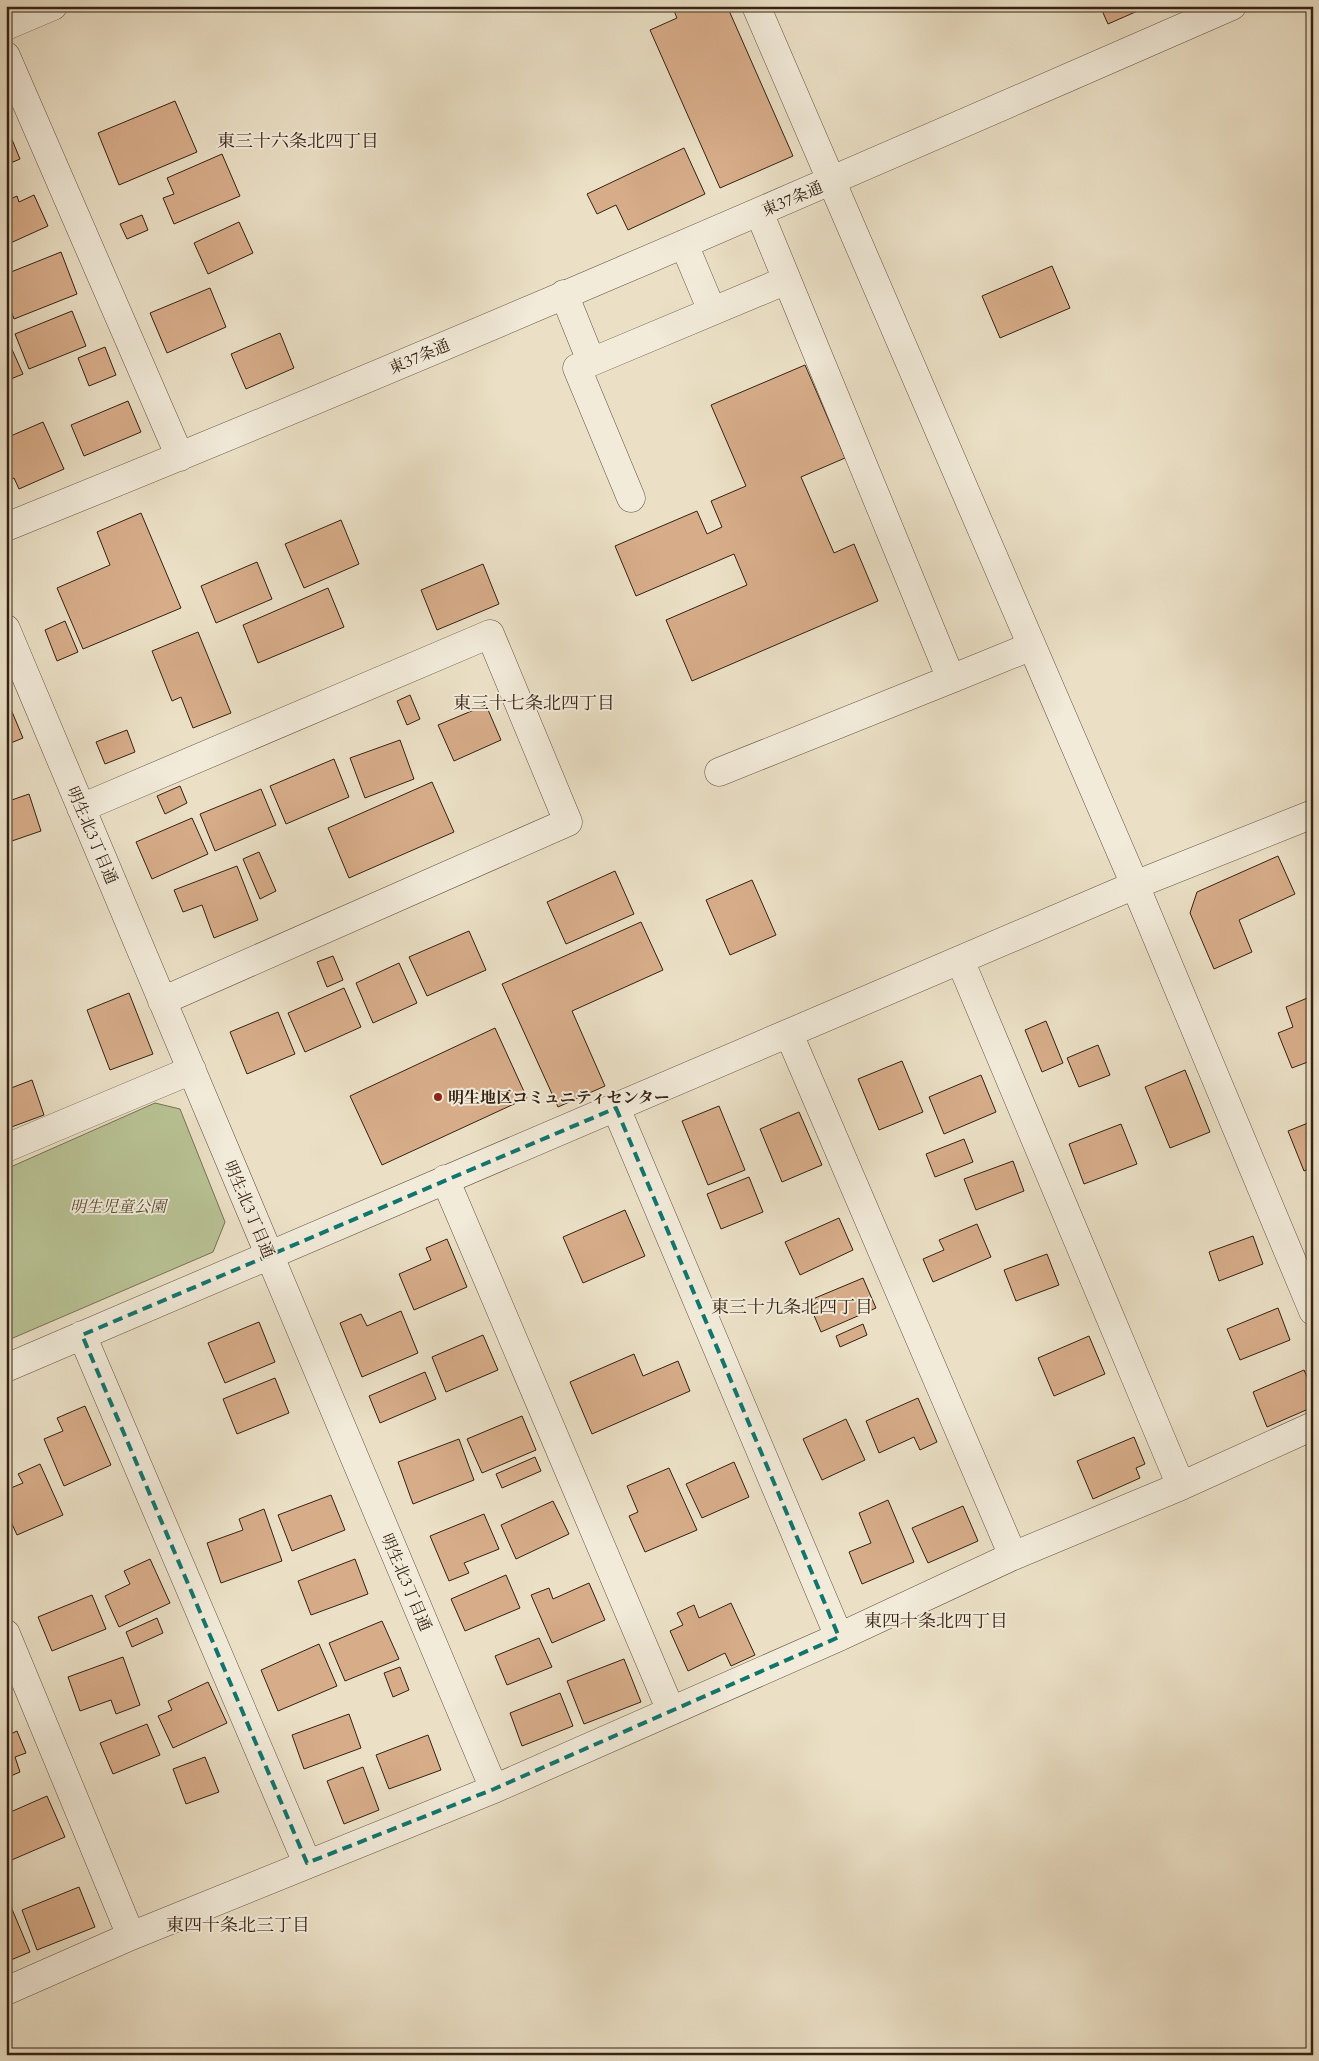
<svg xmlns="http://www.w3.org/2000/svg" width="1319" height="2061" font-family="Cardo,'Noto Serif JP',serif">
<rect width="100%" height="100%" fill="#ebe0c6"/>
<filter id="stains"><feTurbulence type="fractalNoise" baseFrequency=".004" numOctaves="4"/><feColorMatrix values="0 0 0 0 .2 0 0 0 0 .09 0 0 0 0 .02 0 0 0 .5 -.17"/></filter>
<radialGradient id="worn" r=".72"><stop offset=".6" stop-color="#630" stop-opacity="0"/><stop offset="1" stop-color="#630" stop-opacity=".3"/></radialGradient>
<path fill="#b8c294" stroke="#767254" d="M 155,1103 L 180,1109 L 225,1222 L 213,1252 L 6,1341 L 6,1169 Z"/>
<path fill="#d7ac89" stroke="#352213" d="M 672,6 L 727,6 L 793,156 L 720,188 L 650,30 L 677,18 Z
M 1100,6 L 1149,6 L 1108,24 Z
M 175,101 L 197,152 L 119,185 L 98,133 Z
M 6,125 L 20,159 L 6,165 Z
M 684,148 L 705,194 L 628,230 L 616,205 L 597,214 L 587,194 Z
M 222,154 L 240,196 L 174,224 L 163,198 L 174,194 L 167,178 Z
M 34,195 L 48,226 L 6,245 L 6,201 L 17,196 L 19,202 Z
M 142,215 L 148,230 L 127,239 L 120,224 Z
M 239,222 L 253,253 L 208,274 L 194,243 Z
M 61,252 L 77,294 L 14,319 L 6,298 L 6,274 Z
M 1052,266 L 1070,308 L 1000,338 L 982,296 Z
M 210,288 L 226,327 L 167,353 L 150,313 Z
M 72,311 L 86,346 L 29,369 L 15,334 Z
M 280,333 L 294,368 L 246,389 L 231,354 Z
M 6,336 L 23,374 L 6,381 Z
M 105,347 L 116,375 L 89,386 L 78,358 Z
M 805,365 L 845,458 L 801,477 L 834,553 L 854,544 L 878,601 L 692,681 L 666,620 L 747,585 L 734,554 L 636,596 L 615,546 L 697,511 L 707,534 L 722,527 L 711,501 L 746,486 L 711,405 Z
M 128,401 L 141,432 L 84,456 L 71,425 Z
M 43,422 L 64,469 L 19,489 L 14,478 L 6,482 L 6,438 Z
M 141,513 L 181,608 L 83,649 L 57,588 L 110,565 L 97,532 Z
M 341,520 L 359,564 L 304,588 L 285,544 Z
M 257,562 L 272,599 L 216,623 L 201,586 Z
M 483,564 L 499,604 L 437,630 L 421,590 Z
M 328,588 L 344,627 L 258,663 L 243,625 Z
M 65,621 L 78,652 L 57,661 L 45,630 Z
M 198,632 L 231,713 L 193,728 L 181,697 L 172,701 L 152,651 Z
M 410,695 L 420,719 L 407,725 L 397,701 Z
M 486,705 L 501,740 L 454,761 L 438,725 Z
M 10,707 L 23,738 L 6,745 L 6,708 Z
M 127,730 L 135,752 L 105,764 L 96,742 Z
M 400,740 L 414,779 L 365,798 L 350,758 Z
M 334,759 L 349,797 L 286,824 L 270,786 Z
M 432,782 L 454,832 L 349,878 L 328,828 Z
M 180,786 L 187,803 L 165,814 L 157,796 Z
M 261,789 L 276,825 L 215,851 L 200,814 Z
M 29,794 L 41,831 L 6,843 L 6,802 Z
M 192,818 L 208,854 L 152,879 L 136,842 Z
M 259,852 L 276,891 L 260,899 L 243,859 Z
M 1278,856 L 1295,894 L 1239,920 L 1252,952 L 1214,969 L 1190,913 L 1197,892 Z
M 237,866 L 258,920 L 214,938 L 202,905 L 183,912 L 174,890 Z
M 615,871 L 634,914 L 566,944 L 547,902 Z
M 752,880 L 776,935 L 730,955 L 706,900 Z
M 641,922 L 663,970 L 572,1011 L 605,1086 L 558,1107 L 502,984 Z
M 469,931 L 486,970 L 427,996 L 409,957 Z
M 333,956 L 343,980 L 327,987 L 317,962 Z
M 399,963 L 417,1003 L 373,1023 L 356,983 Z
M 344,988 L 361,1027 L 305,1052 L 288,1013 Z
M 129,993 L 153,1054 L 110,1070 L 87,1010 Z
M 1312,996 L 1313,1060 L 1292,1068 L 1278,1033 L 1293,1027 L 1286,1007 Z
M 278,1012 L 295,1054 L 247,1074 L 230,1032 Z
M 1046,1021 L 1063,1063 L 1042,1072 L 1025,1030 Z
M 495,1028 L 527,1098 L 382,1165 L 350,1096 Z
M 1098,1045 L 1110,1075 L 1079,1087 L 1067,1058 Z
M 902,1061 L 923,1112 L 879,1130 L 858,1079 Z
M 1185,1070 L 1210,1132 L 1170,1148 L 1145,1087 Z
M 981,1075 L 996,1112 L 944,1134 L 929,1097 Z
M 32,1080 L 44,1115 L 6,1129 L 6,1090 Z
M 719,1106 L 745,1170 L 708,1185 L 682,1121 Z
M 799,1112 L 822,1165 L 782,1182 L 760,1129 Z
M 1313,1121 L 1313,1167 L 1304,1171 L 1288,1131 Z
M 1121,1124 L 1137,1164 L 1084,1184 L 1069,1144 Z
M 964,1139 L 973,1162 L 935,1177 L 926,1154 Z
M 1013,1161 L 1024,1191 L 976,1210 L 964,1179 Z
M 749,1177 L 763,1212 L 721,1229 L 707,1194 Z
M 625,1210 L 645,1256 L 583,1283 L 563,1237 Z
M 839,1218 L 853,1250 L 800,1275 L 785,1242 Z
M 977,1224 L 991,1257 L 933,1282 L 923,1259 L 944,1250 L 939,1240 Z
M 1253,1236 L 1263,1264 L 1219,1281 L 1209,1252 Z
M 447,1239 L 467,1287 L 414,1310 L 399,1274 L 431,1260 L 426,1248 Z
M 1047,1254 L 1059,1285 L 1016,1301 L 1004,1270 Z
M 863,1278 L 876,1308 L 821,1332 L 808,1301 Z
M 1278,1308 L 1290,1340 L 1240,1360 L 1227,1329 Z
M 401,1311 L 418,1353 L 362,1377 L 340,1323 L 361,1314 L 367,1326 Z
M 259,1322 L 275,1362 L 225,1383 L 208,1343 Z
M 863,1324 L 867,1335 L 840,1347 L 836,1336 Z
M 483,1335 L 498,1370 L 446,1392 L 432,1357 Z
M 1089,1336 L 1105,1374 L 1054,1396 L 1038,1358 Z
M 634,1354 L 643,1376 L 678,1361 L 690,1391 L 592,1434 L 570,1382 Z
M 1304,1370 L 1313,1390 L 1313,1407 L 1267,1427 L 1253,1392 Z
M 425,1372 L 436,1399 L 380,1423 L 369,1396 Z
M 275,1378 L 289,1413 L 237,1434 L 223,1399 Z
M 918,1398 L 937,1442 L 920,1450 L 914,1437 L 879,1453 L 866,1421 Z
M 85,1406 L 111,1465 L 64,1486 L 44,1439 L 63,1431 L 57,1418 Z
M 522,1416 L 536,1450 L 482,1473 L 467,1439 Z
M 846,1419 L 865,1460 L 822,1480 L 803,1439 Z
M 1134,1437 L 1145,1464 L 1136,1468 L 1140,1478 L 1093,1499 L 1077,1461 Z
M 459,1439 L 474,1480 L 413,1504 L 398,1462 Z
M 535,1457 L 541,1471 L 502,1488 L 496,1474 Z
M 734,1462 L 749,1497 L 702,1518 L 686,1484 Z
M 40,1464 L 63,1515 L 17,1535 L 6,1511 L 6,1490 L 23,1483 L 18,1474 Z
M 669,1468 L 697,1530 L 645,1552 L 629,1516 L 638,1512 L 627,1486 Z
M 331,1495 L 345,1530 L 292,1551 L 278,1515 Z
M 888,1500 L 914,1562 L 862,1584 L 849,1552 L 871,1543 L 859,1513 Z
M 553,1501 L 569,1534 L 516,1559 L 501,1525 Z
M 963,1506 L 978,1541 L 928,1563 L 912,1528 Z
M 264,1509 L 282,1561 L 221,1583 L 207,1543 L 243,1530 L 239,1519 Z
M 484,1514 L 499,1549 L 464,1563 L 469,1573 L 449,1581 L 430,1536 Z
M 150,1559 L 170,1603 L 119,1627 L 105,1596 L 130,1584 L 124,1571 Z
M 355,1559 L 368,1594 L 311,1615 L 298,1581 Z
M 506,1575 L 520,1608 L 465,1631 L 451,1599 Z
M 589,1583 L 605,1620 L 552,1643 L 531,1595 L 549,1588 L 553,1599 Z
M 92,1595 L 106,1629 L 52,1651 L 38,1617 Z
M 731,1603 L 755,1655 L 731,1666 L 725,1653 L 688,1671 L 670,1631 L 683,1625 L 677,1613 L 694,1605 L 699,1618 Z
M 157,1618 L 163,1633 L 132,1647 L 126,1632 Z
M 382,1621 L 399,1659 L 345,1681 L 329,1643 Z
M 539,1638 L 552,1667 L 507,1685 L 495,1656 Z
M 319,1644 L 337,1686 L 278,1711 L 261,1670 Z
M 123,1657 L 140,1705 L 116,1714 L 111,1700 L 80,1711 L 68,1677 Z
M 624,1659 L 641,1702 L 584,1724 L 567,1681 Z
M 400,1667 L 409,1690 L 393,1697 L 384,1673 Z
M 208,1682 L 227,1723 L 173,1748 L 158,1716 L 172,1710 L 168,1701 Z
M 560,1693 L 573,1726 L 522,1746 L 510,1713 Z
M 349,1714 L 361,1748 L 304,1769 L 292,1735 Z
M 147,1724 L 160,1755 L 113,1774 L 100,1743 Z
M 17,1731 L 26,1753 L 15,1757 L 20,1772 L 6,1778 L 6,1736 Z
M 428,1735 L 441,1770 L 389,1789 L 376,1755 Z
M 205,1757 L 219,1792 L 186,1804 L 173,1769 Z
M 363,1767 L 379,1810 L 344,1824 L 327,1781 Z
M 47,1796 L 65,1837 L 7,1862 L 6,1814 Z
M 79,1887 L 95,1927 L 37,1950 L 22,1910 Z
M 9,1902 L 30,1952 L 6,1962 L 6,1903 Z"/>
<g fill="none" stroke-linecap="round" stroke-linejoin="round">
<defs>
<path id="minor" d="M 756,6 L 1135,885 L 1313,1311
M 6,26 L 53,6
M 6,56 L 180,457
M 759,212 L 787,280
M 684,244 L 712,311
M 564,294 L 591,361
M 631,498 L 577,368 L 787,280 L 951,679 L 1032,646
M 6,527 C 418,361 825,184 1232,6
M 6,629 L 494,1789
M 719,772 L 951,679
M 81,808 L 490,634 L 568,822 L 162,1001
M 960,960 L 1181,1486
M 789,1034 L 1013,1556
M 616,1108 L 839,1637
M 6,1148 L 192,1070
M 445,1179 L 671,1711
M 82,1335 L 307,1863
M 6,1368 L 1135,885 L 1313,814
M 6,1634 L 131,1936
M 6,1991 L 131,1936 L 494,1789 L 839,1637 L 1013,1556 L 1181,1486 L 1313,1426"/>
</defs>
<use href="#minor" stroke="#625240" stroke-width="29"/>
<use href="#minor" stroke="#f2ebda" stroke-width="28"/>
</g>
<path fill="none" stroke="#0f766e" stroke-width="4" stroke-dasharray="10 6" stroke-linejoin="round" d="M 616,1108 L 839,1637 L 494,1789 L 307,1863 L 82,1335 Z"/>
<circle fill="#8f2418" stroke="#f2ebda" stroke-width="2" cx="438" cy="1097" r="5"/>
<g text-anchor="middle" stroke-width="4" stroke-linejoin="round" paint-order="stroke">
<g font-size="16" fill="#352213" stroke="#f2ebda">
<text transform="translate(792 198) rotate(-23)" y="6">東37条通</text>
<text transform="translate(419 356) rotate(-23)" y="6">東37条通</text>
<text transform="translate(93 835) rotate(67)" y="6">明生北3丁目通</text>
<text transform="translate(250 1209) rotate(67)" y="6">明生北3丁目通</text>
<text transform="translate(407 1582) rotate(67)" y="6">明生北3丁目通</text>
</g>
<g font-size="16" font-weight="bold" fill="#352213" stroke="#f2ebda" text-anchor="start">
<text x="448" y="1103">明生地区コミュニティセンター</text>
</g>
<g font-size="16" font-style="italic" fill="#564a33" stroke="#f2ebda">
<text x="118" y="1212">明生児童公園</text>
</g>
<g font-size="18" fill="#352213" stroke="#f2ebda">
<text x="298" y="147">東三十六条北四丁目</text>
<text x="534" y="709">東三十七条北四丁目</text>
<text x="792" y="1313">東三十九条北四丁目</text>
<text x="936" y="1627">東四十条北四丁目</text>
<text x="238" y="1931">東四十条北三丁目</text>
</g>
</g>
<rect width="1319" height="2061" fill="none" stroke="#ebe0c6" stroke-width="25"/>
<rect x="8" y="8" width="1304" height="2046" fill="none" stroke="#352213" stroke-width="2.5"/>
<rect x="12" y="12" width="1294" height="2036" fill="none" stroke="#352213"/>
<rect width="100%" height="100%" filter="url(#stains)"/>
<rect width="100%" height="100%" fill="url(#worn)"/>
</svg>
